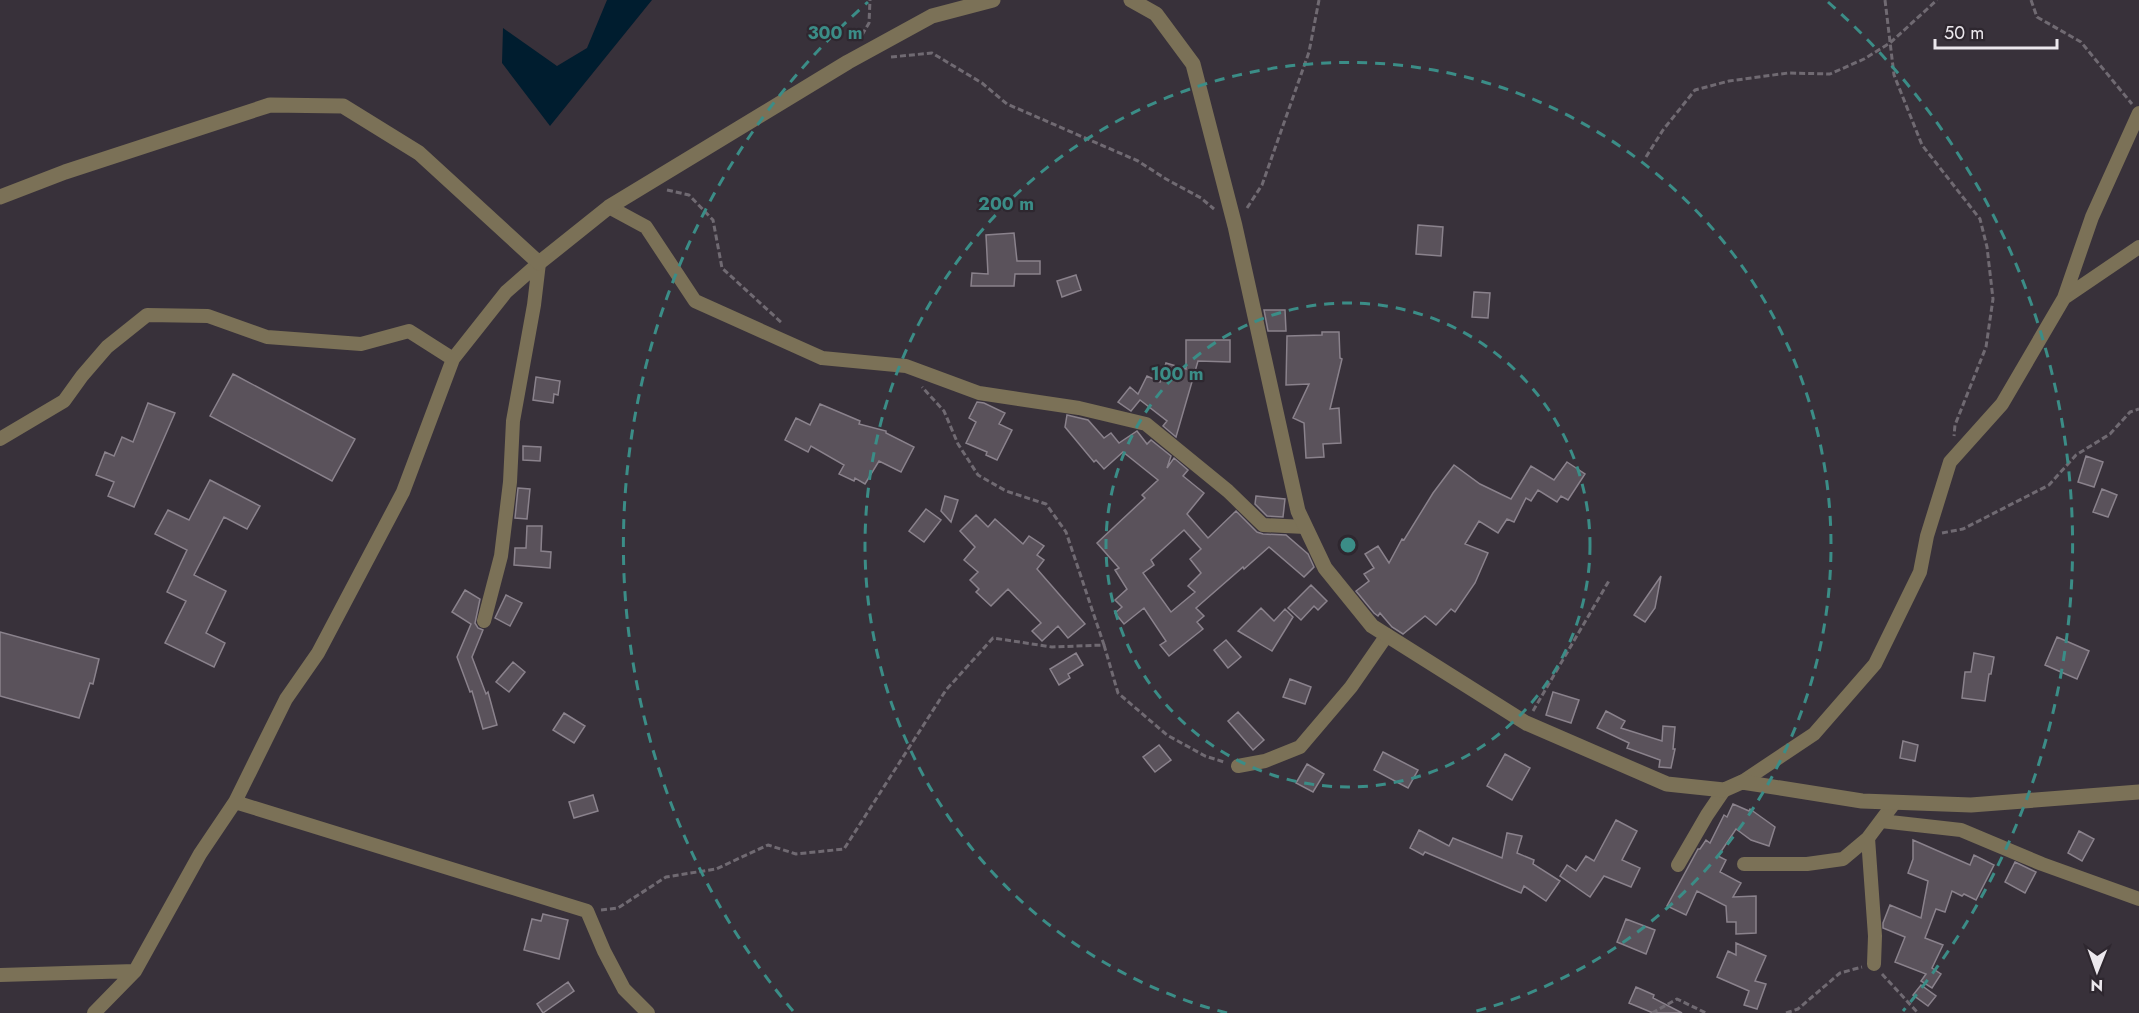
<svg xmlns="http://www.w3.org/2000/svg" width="2139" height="1013" font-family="Jost,sans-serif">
<rect width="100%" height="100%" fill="#38313a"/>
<path fill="#001d2f" d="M 607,0 L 652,0 L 550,126 L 502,63 L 503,28 L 557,66 L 587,48 Z"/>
<path fill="#5a525b" stroke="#8a828c" stroke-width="1.5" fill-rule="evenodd" d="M 1418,225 L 1443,227 L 1441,256 L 1416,254 Z
M 1014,233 L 1017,261 L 1040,261 L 1040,274 L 1015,274 L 1014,286 L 971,286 L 972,273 L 988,274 L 986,235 Z
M 1076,275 L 1081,290 L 1062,297 L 1057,281 Z
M 1474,292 L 1490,293 L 1488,318 L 1472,317 Z
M 1264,310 L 1285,310 L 1286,331 L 1268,331 Z
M 1322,332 L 1339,332 L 1340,358 L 1342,359 L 1330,409 L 1339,408 L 1341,443 L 1323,444 L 1324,457 L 1306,458 L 1304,423 L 1293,418 L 1309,384 L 1286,385 L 1287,336 L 1322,335 Z
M 1186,340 L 1230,340 L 1230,362 L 1198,361 L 1176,437 L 1163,426 L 1167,421 L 1140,400 L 1131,411 L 1118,402 L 1130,387 L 1138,394 L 1147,376 L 1160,382 L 1166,363 L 1186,369 Z
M 233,374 L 355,439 L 332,481 L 210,416 Z
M 536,377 L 560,381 L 558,395 L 554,394 L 553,403 L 533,400 Z
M 977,402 L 984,403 L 1005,413 L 999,424 L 1012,430 L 997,460 L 986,455 L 987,452 L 966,443 L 976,422 L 969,418 Z
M 148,403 L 175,413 L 134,507 L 108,496 L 114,482 L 96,475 L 105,452 L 114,456 L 122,437 L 133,442 Z
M 820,404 L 860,421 L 859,424 L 886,431 L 886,433 L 914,447 L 901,472 L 879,461 L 865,484 L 855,478 L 854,481 L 839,474 L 844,465 L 811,446 L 808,452 L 785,440 L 796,418 L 810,425 Z
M 1067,415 L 1088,420 L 1104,438 L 1111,433 L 1119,443 L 1137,431 L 1147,444 L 1151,440 L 1171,456 L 1167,468 L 1174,458 L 1188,470 L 1183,476 L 1204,493 L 1187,514 L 1208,538 L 1236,511 L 1257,532 L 1263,534 L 1286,535 L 1308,554 L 1314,567 L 1304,577 L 1269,547 L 1244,569 L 1243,567 L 1196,608 L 1204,616 L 1197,622 L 1203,629 L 1169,656 L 1160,645 L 1166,641 L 1144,608 L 1124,624 L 1115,613 L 1122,607 L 1115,600 L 1127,589 L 1115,570 L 1119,568 L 1097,543 L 1145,498 L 1142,495 L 1158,480 L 1123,452 L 1104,469 L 1096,460 L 1094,462 L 1065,427 ZM 1184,530 L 1201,549 L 1190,559 L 1201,573 L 1188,586 L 1195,592 L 1171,612 L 1143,573 L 1154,565 L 1151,560 Z
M 523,446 L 541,447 L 540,461 L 523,460 Z
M 2086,456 L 2103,462 L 2094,487 L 2078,482 Z
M 1567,462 L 1585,474 L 1568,500 L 1561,496 L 1557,502 L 1538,490 L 1531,501 L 1526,498 L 1514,522 L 1507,519 L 1498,533 L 1479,521 L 1465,544 L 1488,553 L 1475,583 L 1455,612 L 1451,609 L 1436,625 L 1425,616 L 1403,634 L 1392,627 L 1380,613 L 1378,616 L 1374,613 L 1356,591 L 1369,581 L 1364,574 L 1374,568 L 1365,554 L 1378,546 L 1389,563 L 1402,539 L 1404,540 L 1433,493 L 1454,465 L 1480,484 L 1511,499 L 1531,466 L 1554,480 Z
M 210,480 L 260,506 L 247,529 L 224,517 L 194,575 L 226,591 L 206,633 L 225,643 L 214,667 L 165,643 L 186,601 L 167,592 L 187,550 L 155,534 L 168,510 L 189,520 Z
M 518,488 L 530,489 L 527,519 L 515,518 Z
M 2102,489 L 2117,495 L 2108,517 L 2093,512 Z
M 945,496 L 958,500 L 951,522 L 941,511 Z
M 1256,496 L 1285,499 L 1283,517 L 1267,516 L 1255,504 Z
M 926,509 L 941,520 L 924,542 L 909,531 Z
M 976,515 L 988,527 L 995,519 L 1023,544 L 1029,536 L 1044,546 L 1037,555 L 1044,560 L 1037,569 L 1085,624 L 1068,638 L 1058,626 L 1042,641 L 1032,631 L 1041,623 L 1008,589 L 991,606 L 976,592 L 979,589 L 970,580 L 978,572 L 964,560 L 975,547 L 960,531 Z
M 527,526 L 542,526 L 541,551 L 551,552 L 550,568 L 514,565 L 515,548 L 526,548 Z
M 1661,576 L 1655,608 L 1645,622 L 1634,615 Z
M 1311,585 L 1327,601 L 1318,610 L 1314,606 L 1301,620 L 1288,608 Z
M 465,590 L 480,599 L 475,623 L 478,628 L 483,630 L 472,657 L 486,694 L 488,692 L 497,725 L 483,729 L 472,691 L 470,692 L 457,657 L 471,624 L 452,612 Z
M 506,595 L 522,603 L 510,626 L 495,618 Z
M 1261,608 L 1274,621 L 1285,609 L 1293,617 L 1272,651 L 1238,631 Z
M 0,632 L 99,659 L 93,684 L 90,683 L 79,718 L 0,696 Z
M 2057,637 L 2089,651 L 2077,679 L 2045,665 Z
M 1226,640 L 1241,657 L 1228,668 L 1214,650 Z
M 1076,653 L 1083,665 L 1068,674 L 1070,678 L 1059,685 L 1050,669 Z
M 1974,653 L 1994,657 L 1991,674 L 1989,674 L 1985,701 L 1962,698 L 1965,672 L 1971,672 Z
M 513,662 L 525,672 L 509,692 L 496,682 Z
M 1290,679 L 1311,687 L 1305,704 L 1283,697 Z
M 1553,692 L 1579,700 L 1571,723 L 1546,715 Z
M 1606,711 L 1625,721 L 1621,728 L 1662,741 L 1663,726 L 1675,727 L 1673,749 L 1675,749 L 1671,768 L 1659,767 L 1660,760 L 1627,748 L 1629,743 L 1597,728 Z
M 1238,712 L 1264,740 L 1253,750 L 1228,721 Z
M 564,713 L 585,726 L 574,743 L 553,730 Z
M 1903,741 L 1918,745 L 1915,761 L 1900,758 Z
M 1159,745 L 1171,760 L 1155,772 L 1143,757 Z
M 1383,752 L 1418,770 L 1408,788 L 1374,770 Z
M 1505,754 L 1530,768 L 1512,800 L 1487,786 Z
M 1307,764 L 1324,774 L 1313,792 L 1296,783 Z
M 593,795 L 598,811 L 574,818 L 569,802 Z
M 1733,804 L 1749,811 L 1750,809 L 1775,827 L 1769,846 L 1751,840 L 1736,829 L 1718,856 L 1726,860 L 1720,872 L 1741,883 L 1733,897 L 1756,896 L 1756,933 L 1736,934 L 1736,922 L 1727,922 L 1726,906 L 1697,891 L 1686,915 L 1667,906 L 1698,849 L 1700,849 L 1706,840 L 1710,843 L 1724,815 L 1727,817 Z
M 1616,820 L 1637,831 L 1622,860 L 1640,868 L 1631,887 L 1604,876 L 1590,897 L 1560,876 L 1567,865 L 1576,871 L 1586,856 L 1594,861 Z
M 1419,830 L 1449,846 L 1453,838 L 1502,858 L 1507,833 L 1522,836 L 1517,853 L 1534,860 L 1533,864 L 1560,881 L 1546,901 L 1524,886 L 1521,893 L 1425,852 L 1423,855 L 1410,848 Z
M 2079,831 L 2094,839 L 2082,861 L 2068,853 Z
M 1913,840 L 1970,865 L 1974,855 L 1994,865 L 1976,900 L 1964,894 L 1962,896 L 1952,891 L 1945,912 L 1936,909 L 1925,938 L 1943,945 L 1932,968 L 1941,974 L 1932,988 L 1921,981 L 1926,974 L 1895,962 L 1905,937 L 1883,928 L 1883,923 L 1890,905 L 1921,918 L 1928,881 L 1908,873 L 1913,859 Z
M 2015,862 L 2036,872 L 2025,893 L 2005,882 Z
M 543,914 L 568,920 L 559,959 L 524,950 L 532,919 L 541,921 Z
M 1626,919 L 1655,930 L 1646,954 L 1617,942 Z
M 1736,943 L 1766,956 L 1755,981 L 1766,984 L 1757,1009 L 1744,1005 L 1749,991 L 1717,977 L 1728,951 L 1736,955 Z
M 568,982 L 574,991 L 543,1013 L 537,1004 Z
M 1921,985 L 1936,996 L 1928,1006 L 1913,995 Z
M 1636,987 L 1654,995 L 1653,998 L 1682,1013 L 1653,1013 L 1629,1003 Z"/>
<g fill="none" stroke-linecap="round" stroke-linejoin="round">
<path stroke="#706a72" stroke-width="3" stroke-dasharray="6 3" stroke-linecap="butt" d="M 1885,0 L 1894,75 L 1922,145 L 1980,219 L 1987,247 L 1993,299 L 1986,347 L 1955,425 L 1954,436
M 2031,0 L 2037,17 L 2081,42 L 2132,104
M 862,35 L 869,23 L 870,0
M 891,57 L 932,53 L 982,83 L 1007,104 L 1138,161 L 1166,179 L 1201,198 L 1214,209
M 1646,157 L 1663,130 L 1695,90 L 1729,81 L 1788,73 L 1830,74 L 1864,59 L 1890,43 L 1937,0
M 667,190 L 689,195 L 713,220 L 722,268 L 783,324
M 1247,208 L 1262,185 L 1309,52 L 1319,0
M 1942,533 L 1963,529 L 2049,485 L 2076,455 L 2110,434 L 2130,412 L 2139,409
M 1104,645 L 1118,693 L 1167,735 L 1205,756 L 1224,762
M 1533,711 L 1610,579
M 601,910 L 618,908 L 666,877 L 716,869 L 768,845 L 796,854 L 844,849 L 946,690 L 993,638 L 1052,647 L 1104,645 L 1066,532 L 1046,504 L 1006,491 L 978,475 L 958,444 L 944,411 L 922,387
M 1882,974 L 1918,1013
M 1652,1013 L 1677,999 L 1706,1013
M 1786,1013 L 1798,1009 L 1840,973 L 1862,967"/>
<path stroke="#7b7157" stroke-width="14" d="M 609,207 L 646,227 L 695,301 L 822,358 L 906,366 L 979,393 L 1079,408 L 1146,424 L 1228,491 L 1263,525 L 1305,527
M 2064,298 L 2139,247
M 0,439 L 64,401 L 82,376 L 107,347 L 147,315 L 208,316 L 267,337 L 361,344 L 409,331 L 453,359
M 484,621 L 501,556 L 510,482 L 513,421 L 534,305 L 539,263
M 1238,766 L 1265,761 L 1300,747 L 1351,687 L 1387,635
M 1742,782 L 1814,734 L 1875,664 L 1920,572 L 1927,536 L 1950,462 L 2002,404 L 2064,298 L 2092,217 L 2139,113
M 235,802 L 587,911 L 604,951 L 624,989 L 648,1013
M 1881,821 L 1961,830 L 2042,864 L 2139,899
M 1744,864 L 1807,864 L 1843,859 L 1868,838
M 1678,865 L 1707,815 L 1724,790
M 1874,964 L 1875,936 L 1868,838 L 1895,802
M 0,975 L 135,971
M 94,1013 L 135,971 L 200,854 L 235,802 L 286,699 L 318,653 L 403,492 L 453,359 L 506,292 L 539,263"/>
<path stroke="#7b7157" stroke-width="15" d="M 1131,0 L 1156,14 L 1193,64 L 1235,226 L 1298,511 L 1325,568 L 1372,626 L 1526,723 L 1667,784 L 1724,790 L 1742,782 L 1862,801 L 1971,805 L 2139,792
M 0,197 L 65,172 L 270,105 L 343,106 L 419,153 L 539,263 L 609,207 L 848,62 L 932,16 L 993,0"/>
</g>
<g fill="none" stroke="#3b8d87" stroke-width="3" stroke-dasharray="10 8">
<circle cx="1348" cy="545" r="242"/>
<path d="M1227 1013A483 483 0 1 1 1469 1013"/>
<path d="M793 1011A725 725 0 0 1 868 2M1828 2A725 725 0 0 1 1903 1011"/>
</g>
<circle cx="1348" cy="545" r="9" fill="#3b8d87" stroke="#2e272f" stroke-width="3"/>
<g font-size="18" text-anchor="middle" font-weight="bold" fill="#3b8d87" stroke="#2e272f" stroke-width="4.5" stroke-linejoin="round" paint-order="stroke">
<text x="835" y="39">300 m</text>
<text x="1006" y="210">200 m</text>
<text x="1177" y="380">100 m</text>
</g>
<g transform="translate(2097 971) rotate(181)" stroke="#2e272f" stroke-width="4.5" paint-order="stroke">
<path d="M0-4.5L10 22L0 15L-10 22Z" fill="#ece8ed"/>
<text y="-9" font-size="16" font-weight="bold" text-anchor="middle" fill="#ece8ed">N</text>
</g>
<path d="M1935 39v9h122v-9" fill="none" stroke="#ece8ed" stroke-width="3"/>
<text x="1944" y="39" font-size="18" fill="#ece8ed" stroke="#2e272f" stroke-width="4.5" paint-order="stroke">50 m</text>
</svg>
